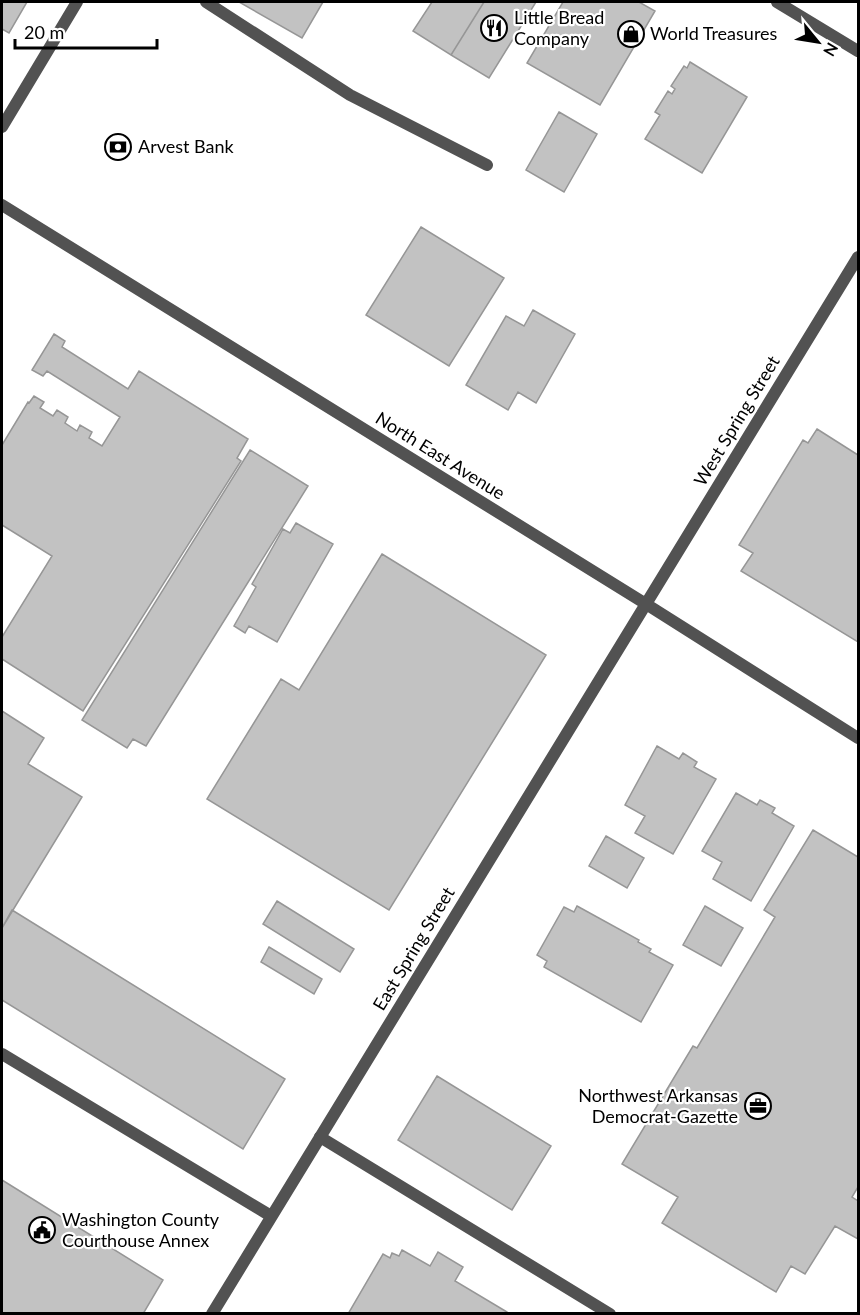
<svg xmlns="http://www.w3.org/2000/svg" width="860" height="1315" font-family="Lato,sans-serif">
<rect width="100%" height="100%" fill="#fff"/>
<path fill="#c2c2c2" stroke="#969696" stroke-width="1.5" d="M 2,2 L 27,2 L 9,33 L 2,29 Z
M 239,2 L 323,2 L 302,38 Z
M 432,2 L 484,2 L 451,55 L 413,31 Z
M 484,2 L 536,2 L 489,78 L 451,55 Z
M 563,2 L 639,2 L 655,11 L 600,105 L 527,63 Z
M 690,62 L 747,97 L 702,173 L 645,139 L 660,115 L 655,112 L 668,91 L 672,94 L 675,89 L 671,86 L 684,66 L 687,68 Z
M 559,112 L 597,134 L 564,192 L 526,170 Z
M 421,227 L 504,278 L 449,366 L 366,315 Z
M 533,310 L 575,334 L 536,403 L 518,392 L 508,410 L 466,385 L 506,316 L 524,326 Z
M 54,334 L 65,341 L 62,347 L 128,389 L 139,371 L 248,439 L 237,458 L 241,461 L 83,711 L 2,659 L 2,637 L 52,556 L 2,525 L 2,445 L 28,402 L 29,403 L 34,396 L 44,402 L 40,408 L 53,416 L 57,410 L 68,417 L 65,423 L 77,431 L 80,425 L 92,432 L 89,438 L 102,446 L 120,417 L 47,371 L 43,376 L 32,370 Z
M 817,429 L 858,455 L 858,642 L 741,571 L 753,553 L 739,545 L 803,440 L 808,443 Z
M 250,450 L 308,486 L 146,746 L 133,739 L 127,748 L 82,720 Z
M 296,523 L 333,544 L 277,642 L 249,626 L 245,633 L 234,626 L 256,587 L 252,584 L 283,529 L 290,533 Z
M 382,554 L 546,655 L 389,910 L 207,799 L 281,679 L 299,690 Z
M 2,711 L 44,738 L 28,764 L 82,797 L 2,928 Z
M 657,746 L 679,759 L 683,753 L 697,762 L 694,767 L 716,779 L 673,854 L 635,833 L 645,816 L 625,805 Z
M 736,793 L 757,805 L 760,800 L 775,808 L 772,813 L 794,826 L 751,901 L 713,879 L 722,862 L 702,851 Z
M 813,830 L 858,857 L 858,1187 L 852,1197 L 858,1201 L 858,1239 L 835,1226 L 805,1274 L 791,1266 L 776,1292 L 662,1223 L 678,1197 L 622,1164 L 693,1046 L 697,1048 L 775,917 L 764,910 Z
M 606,836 L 644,858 L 627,888 L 589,866 Z
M 277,901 L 354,949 L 340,972 L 263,924 Z
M 577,906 L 639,940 L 638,942 L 651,949 L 649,952 L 673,965 L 641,1022 L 544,967 L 547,961 L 537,955 L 564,907 L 574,912 Z
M 705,906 L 743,928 L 721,966 L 683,945 Z
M 12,910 L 285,1079 L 243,1149 L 2,1000 L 2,928 Z
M 269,947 L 322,979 L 314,994 L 261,962 Z
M 437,1076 L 551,1146 L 512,1210 L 398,1140 Z
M 2,1180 L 163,1280 L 143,1314 L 2,1314 Z
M 402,1250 L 430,1266 L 438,1252 L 463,1267 L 455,1281 L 507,1312 L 507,1314 L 348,1314 L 383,1254 L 390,1258 L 392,1253 L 399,1256 Z"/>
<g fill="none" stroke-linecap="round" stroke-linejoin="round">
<path stroke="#525252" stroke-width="12" d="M 206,2 L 350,95 L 487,165
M 2,1054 L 271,1216
M 320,1137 L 610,1314"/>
<path stroke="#525252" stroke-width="12" d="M 777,2 L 858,51
M 2,127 L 77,2
M 2,205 L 646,604 L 858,738
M 212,1314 L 858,257"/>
</g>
<defs>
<symbol id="restaurant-ring" viewBox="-11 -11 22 22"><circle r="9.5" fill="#fff" stroke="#000" stroke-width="1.5"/><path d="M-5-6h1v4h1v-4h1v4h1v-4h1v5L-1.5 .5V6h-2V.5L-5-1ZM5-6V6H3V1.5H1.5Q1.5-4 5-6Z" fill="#000"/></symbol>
<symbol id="shop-ring" viewBox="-11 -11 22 22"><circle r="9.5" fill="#fff" stroke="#000" stroke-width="1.5"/><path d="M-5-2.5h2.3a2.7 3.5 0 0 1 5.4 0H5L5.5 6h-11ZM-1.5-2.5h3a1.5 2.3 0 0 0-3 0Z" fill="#000"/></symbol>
<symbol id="bank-ring" viewBox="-11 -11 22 22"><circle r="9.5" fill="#fff" stroke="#000" stroke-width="1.5"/><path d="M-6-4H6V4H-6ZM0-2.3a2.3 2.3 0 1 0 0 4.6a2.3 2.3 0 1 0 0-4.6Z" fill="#000"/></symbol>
<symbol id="office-ring" viewBox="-11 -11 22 22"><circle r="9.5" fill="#fff" stroke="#000" stroke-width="1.5"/><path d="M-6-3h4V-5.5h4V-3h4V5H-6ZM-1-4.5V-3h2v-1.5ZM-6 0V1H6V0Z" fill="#000"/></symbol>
<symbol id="civic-ring" viewBox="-11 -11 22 22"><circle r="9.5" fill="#fff" stroke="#000" stroke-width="1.5"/><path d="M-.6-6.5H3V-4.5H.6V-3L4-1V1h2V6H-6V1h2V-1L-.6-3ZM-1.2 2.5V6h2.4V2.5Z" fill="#000"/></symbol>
</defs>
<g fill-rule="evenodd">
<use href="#restaurant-ring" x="479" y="13" width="30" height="30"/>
<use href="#shop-ring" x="616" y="19" width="30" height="30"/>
<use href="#bank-ring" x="103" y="132" width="30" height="30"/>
<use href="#office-ring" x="743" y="1091" width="30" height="30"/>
<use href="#civic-ring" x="27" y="1215" width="30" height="30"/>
</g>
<g text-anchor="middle" stroke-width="4.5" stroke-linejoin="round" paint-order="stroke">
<g font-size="18" fill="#000" stroke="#fff" text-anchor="start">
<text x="514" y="24">Little Bread<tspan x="514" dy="21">Company</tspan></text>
<text x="650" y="40">World Treasures</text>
<text x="138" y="153">Arvest Bank</text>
<text x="738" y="1102" text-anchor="end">Northwest Arkansas<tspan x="738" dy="21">Democrat-Gazette</tspan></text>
<text x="62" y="1226">Washington County<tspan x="62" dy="21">Courthouse Annex</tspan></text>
</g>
<g font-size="18" fill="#000" stroke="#fff">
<text transform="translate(737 421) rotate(-59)" y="6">West Spring Street</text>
<text transform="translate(440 456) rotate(32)" y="6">North East Avenue</text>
<text transform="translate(414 949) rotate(-59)" y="6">East Spring Street</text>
</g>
</g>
<rect width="860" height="1315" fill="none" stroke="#000000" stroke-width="6"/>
<g transform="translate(818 42) rotate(120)" stroke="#ffffff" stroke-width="4.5" paint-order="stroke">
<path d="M0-4.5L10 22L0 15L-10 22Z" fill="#000000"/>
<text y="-9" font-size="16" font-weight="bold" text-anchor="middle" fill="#000000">N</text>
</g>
<path d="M15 39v9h142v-9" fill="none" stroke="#000000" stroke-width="3"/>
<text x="24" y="39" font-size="18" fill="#000000" stroke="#ffffff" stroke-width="4.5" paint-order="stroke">20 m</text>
</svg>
